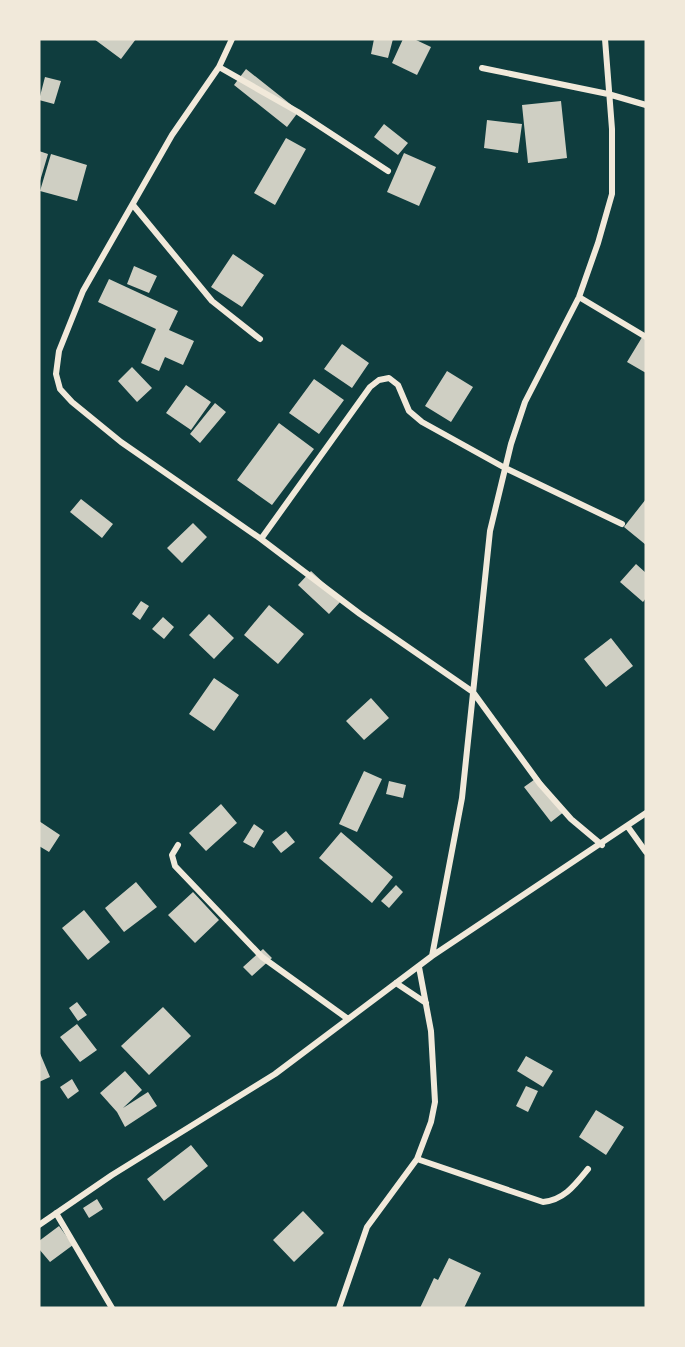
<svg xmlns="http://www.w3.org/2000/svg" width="685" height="1347" font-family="Quicksand,sans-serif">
<rect width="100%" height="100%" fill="#0f3d3e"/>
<path fill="#cfcfc3" d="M 94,39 L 136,39 L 121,59 Z
M 374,39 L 393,39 L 388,58 L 371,54 Z
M 403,39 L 414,39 L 431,47 L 417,75 L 392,63 Z
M 246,69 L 299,111 L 287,127 L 234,85 Z
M 45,77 L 61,81 L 54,104 L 39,100 Z
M 561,101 L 567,158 L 528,163 L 522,105 Z
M 487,120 L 522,124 L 518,153 L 484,148 Z
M 384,124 L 408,143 L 398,155 L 374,137 Z
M 286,138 L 306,149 L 275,205 L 254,193 Z
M 39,151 L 48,154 L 40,181 L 39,181 Z
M 404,153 L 436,167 L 419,206 L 387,192 Z
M 51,154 L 87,165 L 77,201 L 40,191 Z
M 233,254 L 264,275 L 242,307 L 211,287 Z
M 134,266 L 157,276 L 149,293 L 127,284 Z
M 109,279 L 178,311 L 169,330 L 194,341 L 183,365 L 165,357 L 159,371 L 141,363 L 156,329 L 98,302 Z
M 644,334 L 646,335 L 646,373 L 627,362 Z
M 342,344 L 369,363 L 352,388 L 324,369 Z
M 132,367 L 152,388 L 137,402 L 118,381 Z
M 447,371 L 473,387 L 451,422 L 425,406 Z
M 314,379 L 344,400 L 319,434 L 289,413 Z
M 186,385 L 211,402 L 191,430 L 166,413 Z
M 215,403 L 226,412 L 200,443 L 190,434 Z
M 279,423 L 314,449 L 272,505 L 237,480 Z
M 81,499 L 113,524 L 102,538 L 70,512 Z
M 646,499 L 646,545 L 624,527 Z
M 193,523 L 207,537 L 182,563 L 167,548 Z
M 636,564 L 646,573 L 646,598 L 643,602 L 620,582 Z
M 311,571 L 342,600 L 329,614 L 298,585 Z
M 141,601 L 149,606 L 140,620 L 132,614 Z
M 269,605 L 304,634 L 278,664 L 244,635 Z
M 209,614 L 234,638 L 214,659 L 189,635 Z
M 163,617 L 174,627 L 164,639 L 152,629 Z
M 611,638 L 633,666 L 606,687 L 584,659 Z
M 214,678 L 239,695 L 214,731 L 189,714 Z
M 371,698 L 389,718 L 364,740 L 346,721 Z
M 364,771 L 382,779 L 357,832 L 339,824 Z
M 538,777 L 565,811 L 551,822 L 524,787 Z
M 389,781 L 406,785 L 403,798 L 386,794 Z
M 221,804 L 237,823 L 206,851 L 189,833 Z
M 39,821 L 60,835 L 49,852 L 39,846 Z
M 254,824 L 264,831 L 254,848 L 243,842 Z
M 286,831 L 295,842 L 281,853 L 272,842 Z
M 341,832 L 393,877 L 372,903 L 319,858 Z
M 136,882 L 157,907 L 124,932 L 105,908 Z
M 396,885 L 403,892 L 389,908 L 381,901 Z
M 193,892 L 219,920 L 195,943 L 168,915 Z
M 84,910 L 110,942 L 88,960 L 62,928 Z
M 263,949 L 272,958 L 252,976 L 243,967 Z
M 77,1002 L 87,1015 L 78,1021 L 69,1008 Z
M 163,1007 L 191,1036 L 149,1075 L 121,1046 Z
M 77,1024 L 97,1050 L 80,1062 L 60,1037 Z
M 39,1051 L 50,1077 L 39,1082 Z
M 526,1056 L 553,1071 L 543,1087 L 517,1071 Z
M 125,1071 L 142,1090 L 123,1108 L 148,1092 L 157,1106 L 125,1127 L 117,1112 L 100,1093 Z
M 72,1079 L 79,1091 L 68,1099 L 60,1087 Z
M 526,1086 L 538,1091 L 528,1112 L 516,1106 Z
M 596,1110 L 624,1127 L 606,1155 L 579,1137 Z
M 191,1145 L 208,1166 L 164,1201 L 147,1179 Z
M 97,1199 L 103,1209 L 89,1218 L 83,1208 Z
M 303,1211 L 324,1233 L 294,1262 L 273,1240 Z
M 59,1226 L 73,1245 L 50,1262 L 39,1249 L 39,1241 Z
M 449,1258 L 481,1273 L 464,1308 L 420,1308 L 434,1278 L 438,1280 Z"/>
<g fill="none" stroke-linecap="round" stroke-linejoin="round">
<path stroke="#f1e9da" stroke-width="6" d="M 232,39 L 219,67 L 172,135 L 83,291 L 59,351 L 56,374 L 60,389 L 72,402 L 121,442 L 261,539 L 360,614 L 473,692 L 540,784 L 571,819 L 602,845
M 219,67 L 298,112 L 388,171
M 482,68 L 608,94 L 646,105
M 133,205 L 212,301 L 260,339
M 579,297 L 646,337
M 261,539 L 370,387 L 379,380 L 389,378 L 398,385 L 409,411 L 422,422 L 505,468 L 622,524
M 628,827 L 646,852
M 178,845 L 172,855 L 175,866 L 262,957 L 348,1019
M 432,956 L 462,798 L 490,531 L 511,444 L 525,402 L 579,297 L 598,243 L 612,194 L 612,129 L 605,39
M 396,983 L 426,1003
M 417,1159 L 543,1202 C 564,1200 575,1185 588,1169
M 56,1213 L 112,1308
M 39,1225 L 112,1175 L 275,1074 L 432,956 L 646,813
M 339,1308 L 367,1227 L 417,1159 L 431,1122 L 435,1102 L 431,1031 L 419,967"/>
</g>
<rect width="685" height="1347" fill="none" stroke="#f1e9da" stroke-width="81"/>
</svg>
